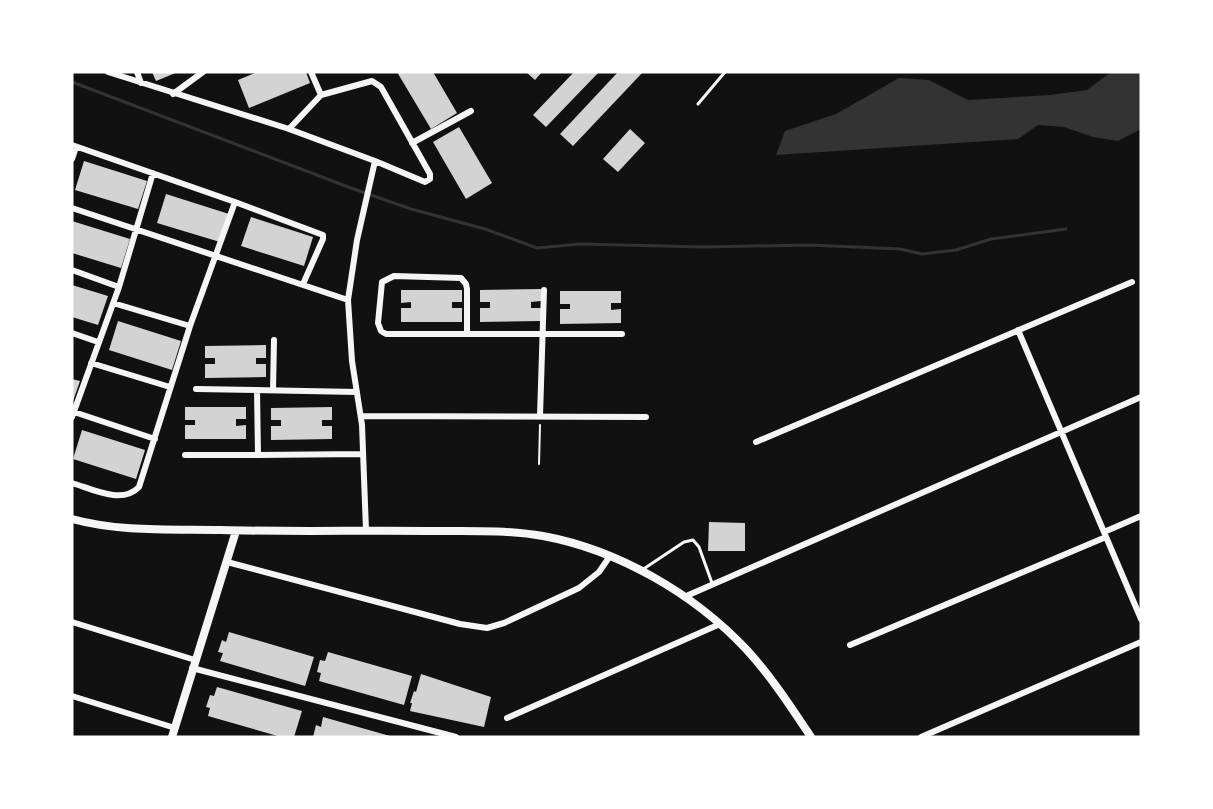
<svg xmlns="http://www.w3.org/2000/svg" width="1213" height="809" font-family="'Space Grotesk',sans-serif">
<rect width="100%" height="100%" fill="#111"/>
<path fill="#333" d="M 1111,72 L 1141,72 L 1141,129 L 1118,141 L 1093,137 L 1064,127 L 1038,125 L 1018,139 L 776,155 L 785,131 L 836,114 L 899,78 L 929,80 L 968,100 L 1050,95 L 1087,90 Z"/>
<g fill="none" stroke-linecap="round" stroke-linejoin="round">
<path stroke="#333" stroke-width="3" d="M 72,82 L 351,188 L 411,209 L 485,229 L 537,248 L 580,244 L 704,247 L 810,245 L 900,249 L 922,254 L 956,250 L 991,239 L 1066,229"/>
</g>
<path fill="#d3d3d3" d="M 152,72 L 178,72 L 156,81 Z
M 257,72 L 306,72 L 310,83 L 249,108 L 238,80 Z
M 397,72 L 433,72 L 457,113 L 431,129 Z
M 526,72 L 542,72 L 535,80 Z
M 574,72 L 599,72 L 546,127 L 533,115 Z
M 618,72 L 643,72 L 573,146 L 560,134 Z
M 459,127 L 492,183 L 466,199 L 433,142 Z
M 630,129 L 645,143 L 618,172 L 603,159 Z
M 84,161 L 147,181 L 138,209 L 75,190 Z
M 166,194 L 229,214 L 220,242 L 157,223 Z
M 251,217 L 313,237 L 304,266 L 241,246 Z
M 72,221 L 130,239 L 121,268 L 72,253 Z
M 72,285 L 108,296 L 98,325 L 72,317 Z
M 541,289 L 541,301 L 531,302 L 531,308 L 541,308 L 541,321 L 480,322 L 480,308 L 490,308 L 490,302 L 480,302 L 480,290 Z
M 401,290 L 462,290 L 462,302 L 452,302 L 452,308 L 462,308 L 462,322 L 401,322 L 401,308 L 411,308 L 411,302 L 401,303 Z
M 560,291 L 621,291 L 621,303 L 611,303 L 611,310 L 621,309 L 621,323 L 560,324 L 560,309 L 570,309 L 570,304 L 560,304 Z
M 118,321 L 181,341 L 172,370 L 109,350 Z
M 266,345 L 266,358 L 256,358 L 256,364 L 266,364 L 266,377 L 205,378 L 205,364 L 215,364 L 215,358 L 205,358 L 205,346 Z
M 72,379 L 80,381 L 72,404 Z
M 185,407 L 246,407 L 246,419 L 236,419 L 236,426 L 246,425 L 246,439 L 185,439 L 185,425 L 195,425 L 195,420 L 185,420 Z
M 332,407 L 332,420 L 322,420 L 322,426 L 332,426 L 332,439 L 271,440 L 271,426 L 281,426 L 281,420 L 271,420 L 271,408 Z
M 82,430 L 145,450 L 136,479 L 73,459 Z
M 709,522 L 745,523 L 745,551 L 708,551 Z
M 229,632 L 314,657 L 305,686 L 220,661 L 223,653 L 218,652 L 222,640 L 226,642 Z
M 328,652 L 412,676 L 404,705 L 319,681 L 321,673 L 317,672 L 320,660 L 325,661 Z
M 421,674 L 491,697 L 484,727 L 410,711 L 412,703 L 410,703 L 414,691 L 416,692 Z
M 217,687 L 302,711 L 294,737 L 281,737 L 208,716 L 210,708 L 206,707 L 210,695 L 214,696 Z
M 323,717 L 390,736 L 390,737 L 313,737 L 316,725 L 321,727 Z"/>
<g fill="none" stroke-linecap="round" stroke-linejoin="round">
<path stroke="#f5f5f5" stroke-width="2" d="M 539,464 L 540,425"/>
<path stroke="#f5f5f5" stroke-width="3" d="M 698,104 L 725,72
M 642,570 L 684,542 L 693,540 L 699,547 L 712,583"/>
<path stroke="#f5f5f5" stroke-width="6" d="M 108,72 L 289,129 L 375,161 L 357,240 L 348,300 L 352,361 L 362,425 L 366,530
M 137,72 L 141,83
M 311,72 L 321,95
M 173,94 L 203,72
M 289,129 L 321,95 L 372,81 L 381,87 L 430,174 L 430,179 L 425,182 L 375,161
M 412,143 L 471,111
M 72,145 L 235,202 L 323,235 L 323,239 L 303,284
M 72,159 L 76,147
M 72,208 L 348,300
M 72,270 L 119,287 L 153,173
M 113,303 L 190,326
M 1018,330 L 1141,619
M 72,333 L 98,342
M 467,334 L 467,289 L 466,284 L 461,278 L 394,276 L 382,282 L 378,323 L 381,331 L 386,334 L 622,334
M 91,363 L 170,387
M 196,389 L 357,392
M 273,390 L 274,340
M 74,412 L 155,439
M 362,416 L 646,417
M 540,416 L 544,290
M 72,417 L 119,287
M 756,442 L 1132,282
M 185,455 L 258,455 L 257,390
M 258,455 L 363,454
M 72,483 C 92,489 122,505 139,487 L 190,326 L 235,202
M 1104,532 L 1141,516
M 227,562 L 460,624 L 487,628 L 504,623 L 579,588 L 599,572 L 610,556
M 684,597 L 1141,397
M 72,622 L 195,660
M 850,645 L 1106,537
M 192,668 L 456,737
M 72,696 L 175,728
M 507,718 L 720,624
M 921,737 L 1141,642"/>
<path stroke="#f5f5f5" stroke-width="8" d="M 72,519 C 119,532 172,529 221,530 C 294,532 366,530 439,531 C 473,531 509,530 543,536 C 619,550 694,594 746,649 C 771,676 791,707 811,737
M 172,737 L 236,531"/>
</g>
<rect width="1213" height="809" fill="none" stroke="#ffffff" stroke-width="147"/>
</svg>
